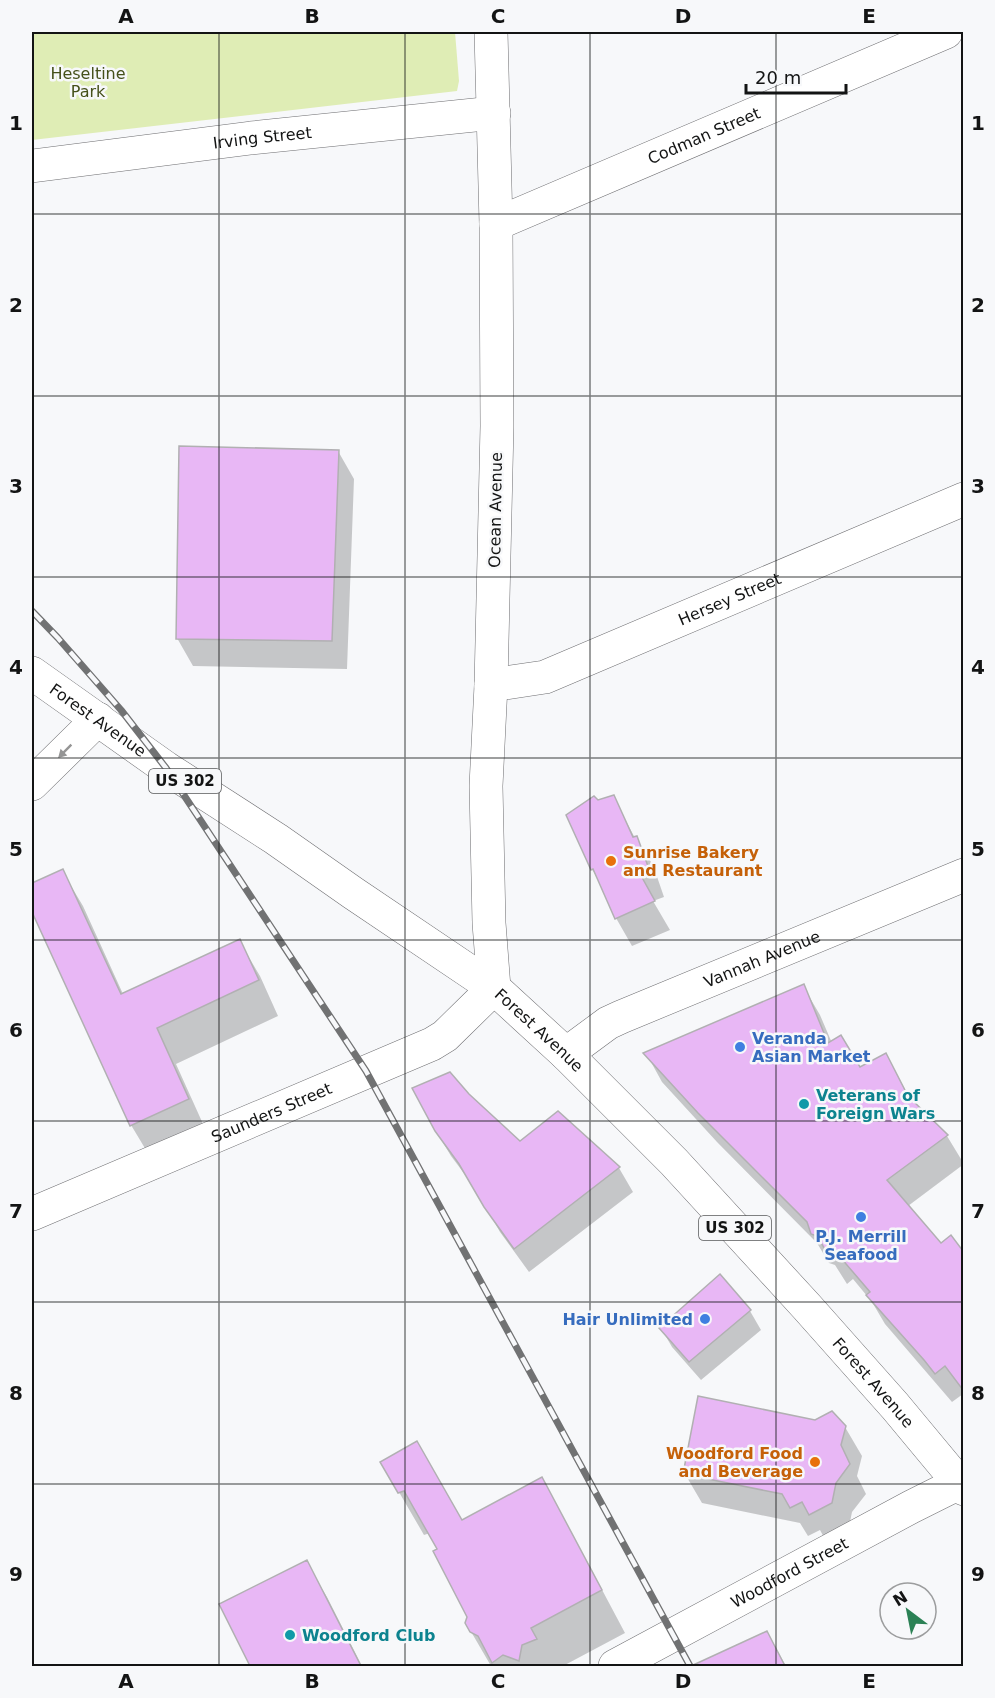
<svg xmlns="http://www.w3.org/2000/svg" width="995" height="1698" font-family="'DejaVu Sans',sans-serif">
<rect width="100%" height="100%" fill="#f7f8fa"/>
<path fill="#dfedb5" d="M 32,32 L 455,32 L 459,81 L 457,91 L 32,140 Z"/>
<path fill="#0003" d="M 338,451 L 354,479 L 347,669 L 193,666 L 177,638 Z
M 613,797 L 635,838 L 653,865 L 664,897 L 653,901 L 670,930 L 632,946 L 616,918 L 603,888 L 592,869 L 597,802 Z
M 62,871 L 83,906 L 123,994 L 239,941 L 260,976 L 278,1016 L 176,1064 L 208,1135 L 152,1160 L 131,1125 L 32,909 L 32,885 Z
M 803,986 L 820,1015 L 832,1043 L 860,1069 L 886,1055 L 911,1100 L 947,1136 L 964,1164 L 908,1206 L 941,1245 L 961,1250 L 964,1249 L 964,1396 L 963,1394 L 952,1402 L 885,1324 L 872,1302 L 853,1279 L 847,1284 L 835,1265 L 829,1263 L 817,1243 L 717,1142 L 662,1082 L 646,1053 Z
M 468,1095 L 520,1143 L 558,1113 L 619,1168 L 633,1192 L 529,1272 L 500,1232 L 475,1188 L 451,1156 L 436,1131 Z
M 720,1277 L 750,1311 L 761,1330 L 701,1380 L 672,1347 L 661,1328 Z
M 845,1427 L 862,1456 L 857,1476 L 866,1494 L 852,1512 L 848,1532 L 827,1543 L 820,1530 L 808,1536 L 800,1523 L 702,1503 L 685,1474 Z
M 382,1463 L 462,1522 L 541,1479 L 566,1522 L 625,1633 L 563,1666 L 491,1666 L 466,1623 L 469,1617 L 439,1550 L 430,1533 L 424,1535 Z
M 306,1562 L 327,1597 L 362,1666 L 252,1666 L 221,1605 Z
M 767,1632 L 786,1666 L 733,1666 L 726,1652 Z"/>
<path fill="#e8b7f5" stroke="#b1b0b2" stroke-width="1.5" d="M 179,446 L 339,450 L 332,641 L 176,639 Z
M 614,795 L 633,837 L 637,836 L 649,869 L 639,872 L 655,901 L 615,919 L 593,869 L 591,870 L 566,815 L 594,796 L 598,800 Z
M 63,869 L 121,994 L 240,939 L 259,980 L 157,1028 L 189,1099 L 130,1126 L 32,912 L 32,883 Z
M 804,984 L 828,1043 L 841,1035 L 860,1067 L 886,1053 L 908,1096 L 948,1135 L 887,1180 L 941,1243 L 951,1235 L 963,1251 L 963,1390 L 945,1366 L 935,1374 L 924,1360 L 866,1295 L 870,1292 L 835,1251 L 829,1256 L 817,1236 L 811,1234 L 807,1222 L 698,1113 L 643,1053 Z
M 450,1072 L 469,1094 L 520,1141 L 558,1111 L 620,1167 L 514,1249 L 484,1207 L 459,1164 L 435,1131 L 412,1088 Z
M 720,1274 L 751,1310 L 689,1362 L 659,1328 Z
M 698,1396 L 815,1420 L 832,1411 L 846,1426 L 841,1445 L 850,1464 L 836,1483 L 832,1503 L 809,1515 L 802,1502 L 790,1508 L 782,1494 L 683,1474 Z
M 417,1441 L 462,1520 L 542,1477 L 602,1590 L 531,1628 L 537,1639 L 522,1645 L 519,1661 L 503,1655 L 492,1663 L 478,1636 L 470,1632 L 465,1623 L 467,1617 L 433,1551 L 437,1549 L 404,1491 L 398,1493 L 380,1462 Z
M 307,1560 L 361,1666 L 250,1666 L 219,1604 Z
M 767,1631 L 785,1666 L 691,1666 Z"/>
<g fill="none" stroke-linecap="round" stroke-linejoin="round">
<defs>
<g id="minor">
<path id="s1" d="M 32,166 L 251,138 L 494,113"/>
<path id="s2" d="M 496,224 L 946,32"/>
<path id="s3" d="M 491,685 L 545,677 L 964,499"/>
<path d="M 32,784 L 98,719"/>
<path id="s4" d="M 566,1054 L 608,1023 L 621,1017 L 964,875"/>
<path id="s5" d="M 32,1214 L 432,1044 L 445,1036 L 494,988"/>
</g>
<g id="major">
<path d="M 491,32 L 496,224 L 497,426 L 491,685 L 486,786 L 489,923 L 494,988"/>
<path id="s6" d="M 615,1666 L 911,1507 L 959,1483 L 964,1489"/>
</g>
<g id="highway">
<path id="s7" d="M 32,673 L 166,768 L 276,839 L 353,893 L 494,988 L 566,1054 L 674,1162 L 807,1307 L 895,1406 L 959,1483 L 964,1485"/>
</g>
</defs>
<use href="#minor" stroke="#6d6d70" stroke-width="34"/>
<use href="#major" stroke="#6d6d70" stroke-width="34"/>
<use href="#highway" stroke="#6d6d70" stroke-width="34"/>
<use href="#minor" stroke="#fff" stroke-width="33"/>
<use href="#major" stroke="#fff" stroke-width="33"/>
<use href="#highway" stroke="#fff" stroke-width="33"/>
<defs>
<path id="rail" d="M 32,611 L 58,638 L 121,710 L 166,768 L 366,1071 L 690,1666"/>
</defs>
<use href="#rail" stroke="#717273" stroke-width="7"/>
<use href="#rail" stroke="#f7f8fa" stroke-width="4.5" stroke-dasharray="14" stroke-linecap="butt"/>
</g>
<defs><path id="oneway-solid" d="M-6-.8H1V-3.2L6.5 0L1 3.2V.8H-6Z" transform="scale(1.5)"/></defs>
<use fill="#959595" href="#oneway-solid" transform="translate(65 751) rotate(135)"/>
<path fill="none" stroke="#131414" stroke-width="1.5" stroke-opacity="0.55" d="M 219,32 L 219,1666M 405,32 L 405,1666M 590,32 L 590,1666M 776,32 L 776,1666M 32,214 L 964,214M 32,396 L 964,396M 32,577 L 964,577M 32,758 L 964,758M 32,940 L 964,940M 32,1121 L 964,1121M 32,1302 L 964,1302M 32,1484 L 964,1484"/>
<g fill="#e8710a" stroke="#f7f8fa" stroke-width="2">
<circle cx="611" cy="861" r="6"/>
<circle cx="815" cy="1462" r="6"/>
</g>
<g fill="#3f7fe0" stroke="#f7f8fa" stroke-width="2">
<circle cx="740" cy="1047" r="6"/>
<circle cx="861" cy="1217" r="6"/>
<circle cx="705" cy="1319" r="6"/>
</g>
<g fill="#0f9aa8" stroke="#f7f8fa" stroke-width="2">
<circle cx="804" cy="1104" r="6"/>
<circle cx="290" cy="1635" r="6"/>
</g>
<g text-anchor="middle" stroke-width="5" stroke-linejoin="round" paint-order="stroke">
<g fill="#f7f8fa" stroke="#575859" stroke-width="1.5">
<rect x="149" y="769" width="72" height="24" rx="4.5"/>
<rect x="699" y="1216" width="72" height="24" rx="4.5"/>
</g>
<g font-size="15" font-weight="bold" fill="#131414">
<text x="185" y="786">US 302</text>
<text x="735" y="1233">US 302</text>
</g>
<g font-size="16" fill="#45501a" stroke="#f7f8fa">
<text x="88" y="79">Heseltine<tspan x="88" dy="18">Park</tspan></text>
</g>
<g font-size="16" fill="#131414" stroke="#f7f8fa">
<text dy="6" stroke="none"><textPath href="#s2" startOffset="226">Codman Street</textPath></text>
<text dy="6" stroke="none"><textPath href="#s1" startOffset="232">Irving Street</textPath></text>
<text transform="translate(495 510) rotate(-89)" y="6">Ocean Avenue</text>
<text dy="6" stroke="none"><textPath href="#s3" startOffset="255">Hersey Street</textPath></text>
<text dy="6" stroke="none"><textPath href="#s7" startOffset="81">Forest Avenue</textPath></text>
<text dy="6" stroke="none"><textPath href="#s4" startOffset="219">Vannah Avenue</textPath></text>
<text dy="6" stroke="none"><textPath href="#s7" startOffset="621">Forest Avenue</textPath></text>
<text dy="6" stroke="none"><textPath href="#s5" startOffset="260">Saunders Street</textPath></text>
<text dy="6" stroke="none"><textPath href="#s7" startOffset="1107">Forest Avenue</textPath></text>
<text dy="6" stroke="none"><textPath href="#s6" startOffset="198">Woodford Street</textPath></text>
</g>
<g font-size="16" font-weight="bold" fill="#c56008" stroke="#f7f8fa" text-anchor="start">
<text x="623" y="858">Sunrise Bakery<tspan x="623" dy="18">and Restaurant</tspan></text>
<text x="803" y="1459" text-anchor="end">Woodford Food<tspan x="803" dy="18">and Beverage</tspan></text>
</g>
<g font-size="16" font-weight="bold" fill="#366cbe" stroke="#f7f8fa" text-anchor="start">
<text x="752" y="1044">Veranda<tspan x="752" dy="18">Asian Market</tspan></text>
<text x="861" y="1242" text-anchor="middle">P.J. Merrill<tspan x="861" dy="18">Seafood</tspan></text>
<text x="693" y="1325" text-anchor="end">Hair Unlimited</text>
</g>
<g font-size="16" font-weight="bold" fill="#0d838f" stroke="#f7f8fa" text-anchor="start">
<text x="816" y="1101">Veterans of<tspan x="816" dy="18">Foreign Wars</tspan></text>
<text x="302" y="1641">Woodford Club</text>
</g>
</g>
<rect width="995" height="1698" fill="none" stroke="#f7f8fa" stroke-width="66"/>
<g transform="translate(908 1611) rotate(328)"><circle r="28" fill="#f7f8fa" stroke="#9c9d9e" stroke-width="1.5"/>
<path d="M0-4.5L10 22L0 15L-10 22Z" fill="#2b8155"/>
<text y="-9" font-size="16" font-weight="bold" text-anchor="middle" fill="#131414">N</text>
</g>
<path d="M746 84v9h100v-9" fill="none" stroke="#131414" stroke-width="3"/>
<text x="755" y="84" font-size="18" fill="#131414" stroke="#f7f8fa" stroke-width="4.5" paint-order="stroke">20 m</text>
<rect x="33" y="33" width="929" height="1632" fill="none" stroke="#131414" stroke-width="2"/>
<g font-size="20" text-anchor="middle" font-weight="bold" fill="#131414">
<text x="126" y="23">A</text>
<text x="312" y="23">B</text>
<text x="498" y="23">C</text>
<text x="683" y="23">D</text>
<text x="869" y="23">E</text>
<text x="16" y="130">1</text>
<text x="978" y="130">1</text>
<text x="16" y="312">2</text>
<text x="978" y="312">2</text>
<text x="16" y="493">3</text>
<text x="978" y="493">3</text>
<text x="16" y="674">4</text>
<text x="978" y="674">4</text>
<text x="16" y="856">5</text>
<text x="978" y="856">5</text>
<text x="16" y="1037">6</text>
<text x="978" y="1037">6</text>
<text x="16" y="1218">7</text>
<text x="978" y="1218">7</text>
<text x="16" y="1400">8</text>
<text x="978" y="1400">8</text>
<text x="16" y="1581">9</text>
<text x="978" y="1581">9</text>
<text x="126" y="1688">A</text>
<text x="312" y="1688">B</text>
<text x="498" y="1688">C</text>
<text x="683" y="1688">D</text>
<text x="869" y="1688">E</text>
</g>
</svg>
